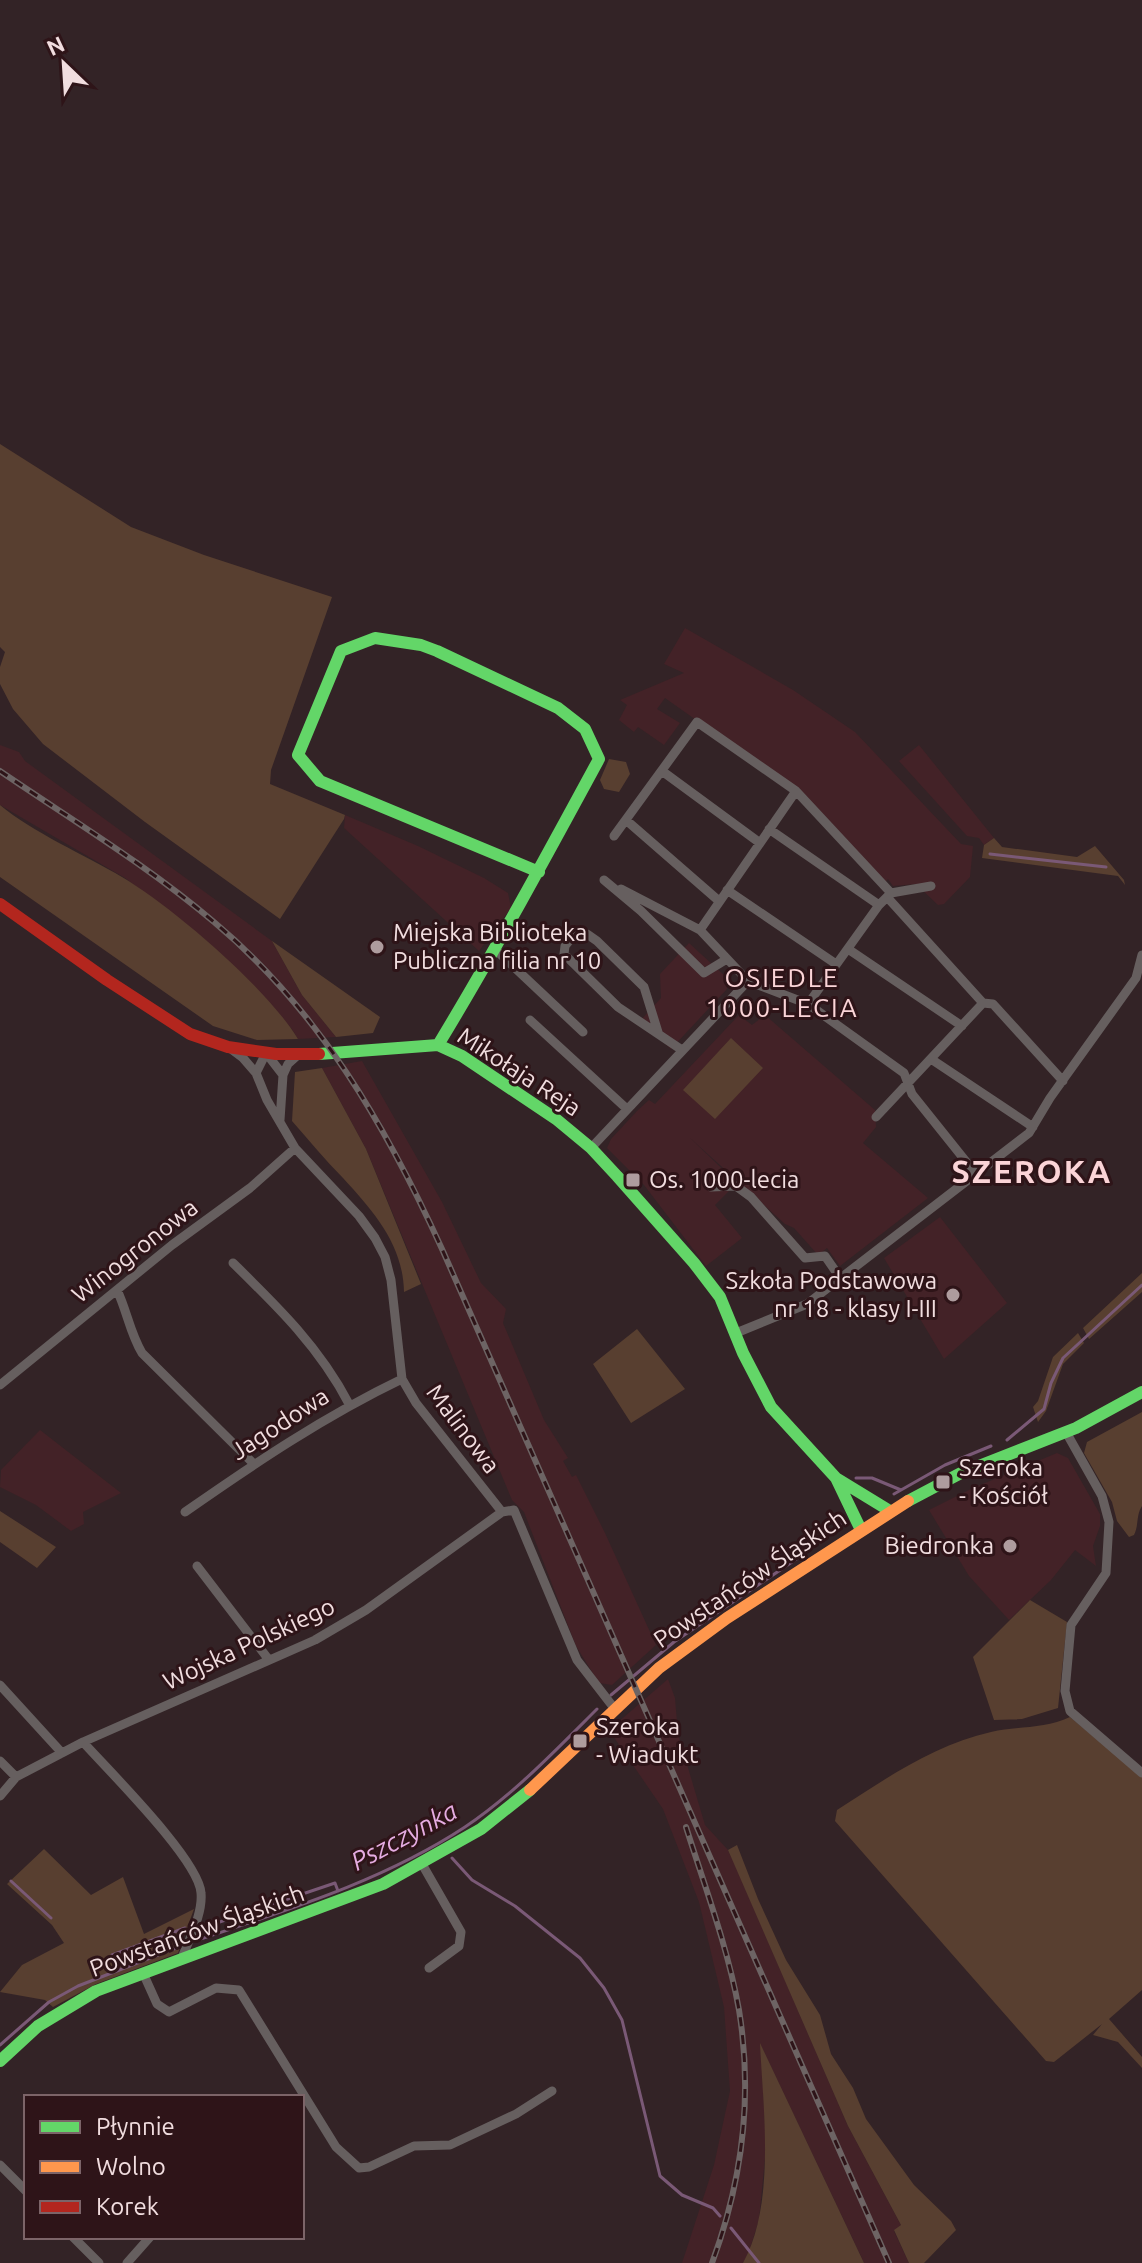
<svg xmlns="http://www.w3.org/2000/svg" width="1142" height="2263" font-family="Ubuntu,sans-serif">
<rect width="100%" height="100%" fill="#332326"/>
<path fill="#432227" d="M 685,628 L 793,690 L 855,732 L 961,844 L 973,846 L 970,877 L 944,904 L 938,905 L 916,884 L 893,886 L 888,879 L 881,887 L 798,792 L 665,698 L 657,709 L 680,723 L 664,745 L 638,727 L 634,732 L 619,720 L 627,705 L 620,700 L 684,673 L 664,664 Z
M 0,745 L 19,752 L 25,761 L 272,941 L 302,995 L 336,1037 L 298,1039 L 291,1028 L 254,987 L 203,939 L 151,898 L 125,878 L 0,805 Z
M 919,745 L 994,838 L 984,845 L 979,838 L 967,836 L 899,761 Z
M 345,815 L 418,846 L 484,878 L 508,893 L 511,908 L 479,951 L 344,828 Z
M 689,943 L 726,977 L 727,989 L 671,1049 L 640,1021 L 661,998 L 660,974 Z
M 739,1015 L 752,1025 L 765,1015 L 875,1110 L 876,1127 L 863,1143 L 928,1198 L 840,1266 L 827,1248 L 818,1255 L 794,1228 L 785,1224 L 689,1137 L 737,1183 L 715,1205 L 742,1238 L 706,1266 L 644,1185 L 607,1148 L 611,1139 L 637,1111 L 649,1100 L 655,1104 Z
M 362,1061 L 442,1202 L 481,1283 L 506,1309 L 503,1323 L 544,1420 L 568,1458 L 563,1461 L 572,1477 L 576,1475 L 605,1533 L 656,1645 L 612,1685 L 599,1683 L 576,1646 L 524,1512 L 512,1500 L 366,1149 L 322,1068 Z
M 940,1217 L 1007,1303 L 944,1359 L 884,1258 Z
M 40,1430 L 121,1493 L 83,1512 L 84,1524 L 71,1531 L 36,1505 L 0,1487 L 1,1470 Z
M 1057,1453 L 1068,1458 L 1100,1514 L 1100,1526 L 1093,1546 L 1096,1566 L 1075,1550 L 1051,1580 L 1009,1620 L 969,1576 L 929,1510 L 973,1488 Z
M 668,1679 L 675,1698 L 678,1734 L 705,1825 L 728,1850 L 736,1867 L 848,2126 L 901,2225 L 894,2231 L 909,2263 L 864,2263 L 761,2046 L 766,2148 L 759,2220 L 748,2255 L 743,2263 L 682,2263 L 714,2165 L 730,2091 L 724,2007 L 699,1902 L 663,1809 L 609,1730 Z"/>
<path fill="#583f30" d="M 0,444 L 131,527 L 204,555 L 332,597 L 271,770 L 270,784 L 345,815 L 344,819 L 280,919 L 145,822 L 43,744 L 13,709 L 0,684 L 0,667 L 5,652 L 0,647 Z
M 609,759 L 626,762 L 630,774 L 619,792 L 604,789 L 600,780 Z
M 0,805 C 32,832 85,855 122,877 C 174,908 267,988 298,1039 L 257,1040 L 213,1026 L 0,877 Z
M 994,838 L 1002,847 L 1077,857 L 1095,846 L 1124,880 L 1125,885 L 1118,876 L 982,858 L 984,845 Z
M 272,941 L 380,1017 L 373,1033 L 336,1037 L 302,995 Z
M 731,1038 L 763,1068 L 715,1119 L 683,1090 Z
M 322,1068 L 366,1149 L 421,1284 L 404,1292 C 403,1244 374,1212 343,1178 C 325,1160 309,1140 292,1121 L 295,1072 Z
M 1142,1273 L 1142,1292 L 1089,1339 L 1083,1328 Z
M 637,1329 L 685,1389 L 631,1423 L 593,1364 Z
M 1078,1333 L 1084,1343 L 1063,1364 L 1046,1411 L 1038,1422 L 1033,1407 L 1038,1401 L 1053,1357 Z
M 1142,1412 L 1142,1506 C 1136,1515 1139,1525 1134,1535 L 1129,1537 L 1117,1521 L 1112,1502 L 1084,1453 L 1087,1442 Z
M 0,1511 L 56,1547 L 37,1568 L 0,1542 Z
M 1030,1600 L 1067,1622 L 1058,1708 L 1022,1719 L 994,1720 L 973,1657 Z
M 1070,1717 L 1142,1777 L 1142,1990 L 1109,2019 L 1142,2057 L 1142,2068 L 1118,2042 L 1093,2035 L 1102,2024 L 1054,2062 L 1046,2061 L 835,1821 L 837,1810 C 885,1779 934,1745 991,1732 C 1018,1726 1045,1729 1070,1717 Z
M 737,1845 L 758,1899 L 786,1960 L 820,2015 L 831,2054 L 853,2088 L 866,2119 L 914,2185 L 951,2221 L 956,2230 L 924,2263 L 909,2263 L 894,2230 L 901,2225 L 848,2126 L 728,1850 Z
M 44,1849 L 91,1895 L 123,1877 L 144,1934 L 194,1909 L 178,1953 L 96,1984 L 53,2007 L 45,2000 L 0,1992 L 22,1965 L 64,1943 L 52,1925 L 7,1884 Z
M 760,2043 L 864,2263 L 743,2263 C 776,2203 763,2109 760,2043 Z"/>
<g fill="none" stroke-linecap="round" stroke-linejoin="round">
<path stroke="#7a5976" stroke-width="3" d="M 990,854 L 1106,867
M 1007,1440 L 1044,1409 L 1051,1383 L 1063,1358 L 1142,1285
M 856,1478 L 872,1478 L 901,1490
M 894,1494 L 945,1465 L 991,1446
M 611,1695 L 674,1642 L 798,1558 L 841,1524
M 452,1858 L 472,1880 L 515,1906 L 580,1958 L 604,1988 L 622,2020 L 660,2176 L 682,2195 L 713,2208 L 720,2216
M 11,1881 L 51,1918
M 199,1929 L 335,1883 L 338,1891
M 195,1941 C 287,1910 383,1881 465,1827 C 514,1794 555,1751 597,1709
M 112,1955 L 185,1928
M 0,2045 L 49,2002 L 78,1986 L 176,1948
M 731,2228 L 759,2263"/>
<path stroke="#665f5f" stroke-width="9" d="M 662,771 L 760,843
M 626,820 L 719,901
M 769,829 L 879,905
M 614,836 L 697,722 L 796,791
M 604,880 L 641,911 L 704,973 L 727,959
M 621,889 L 700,930
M 727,890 L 836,964
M 887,897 L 983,1003 L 993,1004 L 1063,1081
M 848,949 L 962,1026
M 496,950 L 583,1032
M 748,981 L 700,930 L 796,791 L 891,893
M 808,1004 L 904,1073 L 912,1094 L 976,1174
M 530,1020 L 627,1109
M 658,1032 L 644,987 L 597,941 L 587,934 L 573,936 L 565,946 L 564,954 L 618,1007 L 682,1050
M 231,1049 L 243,1058 L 256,1073
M 931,1059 L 1033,1127
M 283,1075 L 288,1064 L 298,1055
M 876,1117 L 983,1003
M 280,1120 L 283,1075 L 266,1053 L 256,1073 L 267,1100 L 295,1148 L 359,1216 L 375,1238 L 385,1257 L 391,1280 L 402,1379 L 416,1403 L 502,1512 L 514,1510 L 577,1660 L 614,1708
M 591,1148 L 748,981 L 808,1004 L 879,905 L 891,893 L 931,886
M 711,1187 L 736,1186 L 751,1197 L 805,1258 L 825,1256 L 841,1279
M 233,1263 C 278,1307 320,1348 349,1404
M 117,1290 C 127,1311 130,1333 142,1353 L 254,1464
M 736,1333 L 807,1304 L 1029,1133 L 1050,1098 L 1136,978 L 1142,955
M 0,1385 L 172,1245 L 250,1188 L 295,1148
M 1066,1432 L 1102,1496 L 1109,1522 L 1106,1573 L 1071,1625 L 1065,1691 L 1070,1711 L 1142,1773
M 185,1512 C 255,1463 325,1416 402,1379
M 197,1566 L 269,1660
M 0,1685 L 62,1753
M 83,1742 C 109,1771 199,1860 201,1893 C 203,1914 189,1939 182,1958
M 0,1761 L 16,1777
M 0,1796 L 16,1777 L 83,1742 L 315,1640 L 366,1610 L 502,1512
M 422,1864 L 461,1932 L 459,1946 L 429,1968
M 143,1973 L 157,2004 L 169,2012 L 216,1988 L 239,1990 L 336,2147 L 359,2168 L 369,2167 L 414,2146 L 450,2145 L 516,2114 L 552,2091
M 0,2165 L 26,2191
M 73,2237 L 99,2263
M 127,2263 L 150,2237"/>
<path stroke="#63d668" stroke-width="12" d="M 438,1045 C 495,951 547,855 599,759 L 585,729 L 558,708 L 437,651 L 421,645 L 375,638 L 341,651 L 298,755 L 320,781 L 539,872
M 319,1054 L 438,1045 L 462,1056 L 556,1119 L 591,1148 L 617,1176 L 694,1263 L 720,1297 L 743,1353 L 771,1407 L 836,1478 L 890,1511
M 836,1478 L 861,1530
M 908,1501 L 961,1473 L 1076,1428 L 1142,1392
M 0,2061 L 38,2026 L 96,1991 L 383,1884 L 481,1829 L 530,1790"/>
<path stroke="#ff974d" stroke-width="12" d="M 530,1790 L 659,1668 L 727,1618 L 908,1501"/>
<path stroke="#b3261e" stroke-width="12" d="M 0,904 L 107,980 L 190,1034 L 228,1047 L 276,1054 L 319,1054"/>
<defs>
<path id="rail" d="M 0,771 C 72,820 148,866 214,922 C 319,1010 386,1126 442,1249 L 889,2263
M 686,1827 C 705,1887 728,1948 739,2010 C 753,2096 742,2182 712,2263"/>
</defs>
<use href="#rail" stroke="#6d6464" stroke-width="6"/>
<use href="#rail" stroke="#2e1418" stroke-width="3" stroke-dasharray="9" stroke-linecap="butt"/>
</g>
<g fill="#ae9c9e" stroke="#2e1418" stroke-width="3">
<circle cx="377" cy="947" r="8"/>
<rect x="625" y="1172" width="16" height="16" rx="4"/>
<circle cx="953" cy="1295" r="8"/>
<rect x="935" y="1474" width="16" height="16" rx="4"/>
<circle cx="1010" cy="1546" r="8"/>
<rect x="572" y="1733" width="16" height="16" rx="4"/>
</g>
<g text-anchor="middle" stroke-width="6" stroke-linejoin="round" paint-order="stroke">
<g font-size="24" fill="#f1dddf" stroke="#2e1418" text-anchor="start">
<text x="393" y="941">Miejska Biblioteka<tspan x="393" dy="28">Publiczna filia nr 10</tspan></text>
<text x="649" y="1188">Os. 1000-lecia</text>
<text x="937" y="1289" text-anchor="end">Szkoła Podstawowa<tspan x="937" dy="28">nr 18 - klasy I-III</tspan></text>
<text x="959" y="1476">Szeroka<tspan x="959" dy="28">- Kościół</tspan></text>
<text x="994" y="1554" text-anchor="end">Biedronka</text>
<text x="596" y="1735">Szeroka<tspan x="596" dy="28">- Wiadukt</tspan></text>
</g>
<g font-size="24" fill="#f1dddf" stroke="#2e1418">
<text transform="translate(519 1072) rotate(33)" y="8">Mikołaja Reja</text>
<text transform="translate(135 1251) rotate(-38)" y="8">Winogronowa</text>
<text transform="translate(280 1424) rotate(-33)" y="8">Jagodowa</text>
<text transform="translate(463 1429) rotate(53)" y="8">Malinowa</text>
<text transform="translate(750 1579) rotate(-34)" y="8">Powstańców Śląskich</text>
<text transform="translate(249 1644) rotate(-25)" y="8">Wojska Polskiego</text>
<text transform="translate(197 1931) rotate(-20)" y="8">Powstańców Śląskich</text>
</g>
<g font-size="26" letter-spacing="2" fill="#fbd4d7" stroke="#2e1418">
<text x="782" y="987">OSIEDLE<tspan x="782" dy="30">1000-LECIA</tspan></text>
</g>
<g font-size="26" font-style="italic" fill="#e5ace1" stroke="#2e1418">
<text transform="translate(404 1836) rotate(-28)" y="9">Pszczynka</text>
</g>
<g font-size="32" font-weight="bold" letter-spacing="2" fill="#fbd4d7" stroke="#2e1418">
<text x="1032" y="1183">SZEROKA</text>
</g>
</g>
<rect x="24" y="2095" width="280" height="144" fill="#2e1418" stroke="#7c6468" stroke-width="2"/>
<rect x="40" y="2121" width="40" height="12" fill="#63d668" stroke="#7c6468" stroke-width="2"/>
<text x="96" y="2135" font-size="24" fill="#f1dddf">Płynnie</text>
<rect x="40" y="2161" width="40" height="12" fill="#ff974d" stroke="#7c6468" stroke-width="2"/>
<text x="96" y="2175" font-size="24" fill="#f1dddf">Wolno</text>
<rect x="40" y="2201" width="40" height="12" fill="#b3261e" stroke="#7c6468" stroke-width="2"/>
<text x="96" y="2215" font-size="24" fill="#f1dddf">Korek</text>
<g transform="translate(64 64) rotate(335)" stroke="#2e1418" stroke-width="6" paint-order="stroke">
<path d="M0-6L14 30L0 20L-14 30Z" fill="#f1dddf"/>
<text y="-12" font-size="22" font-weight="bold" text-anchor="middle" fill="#f1dddf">N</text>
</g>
</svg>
